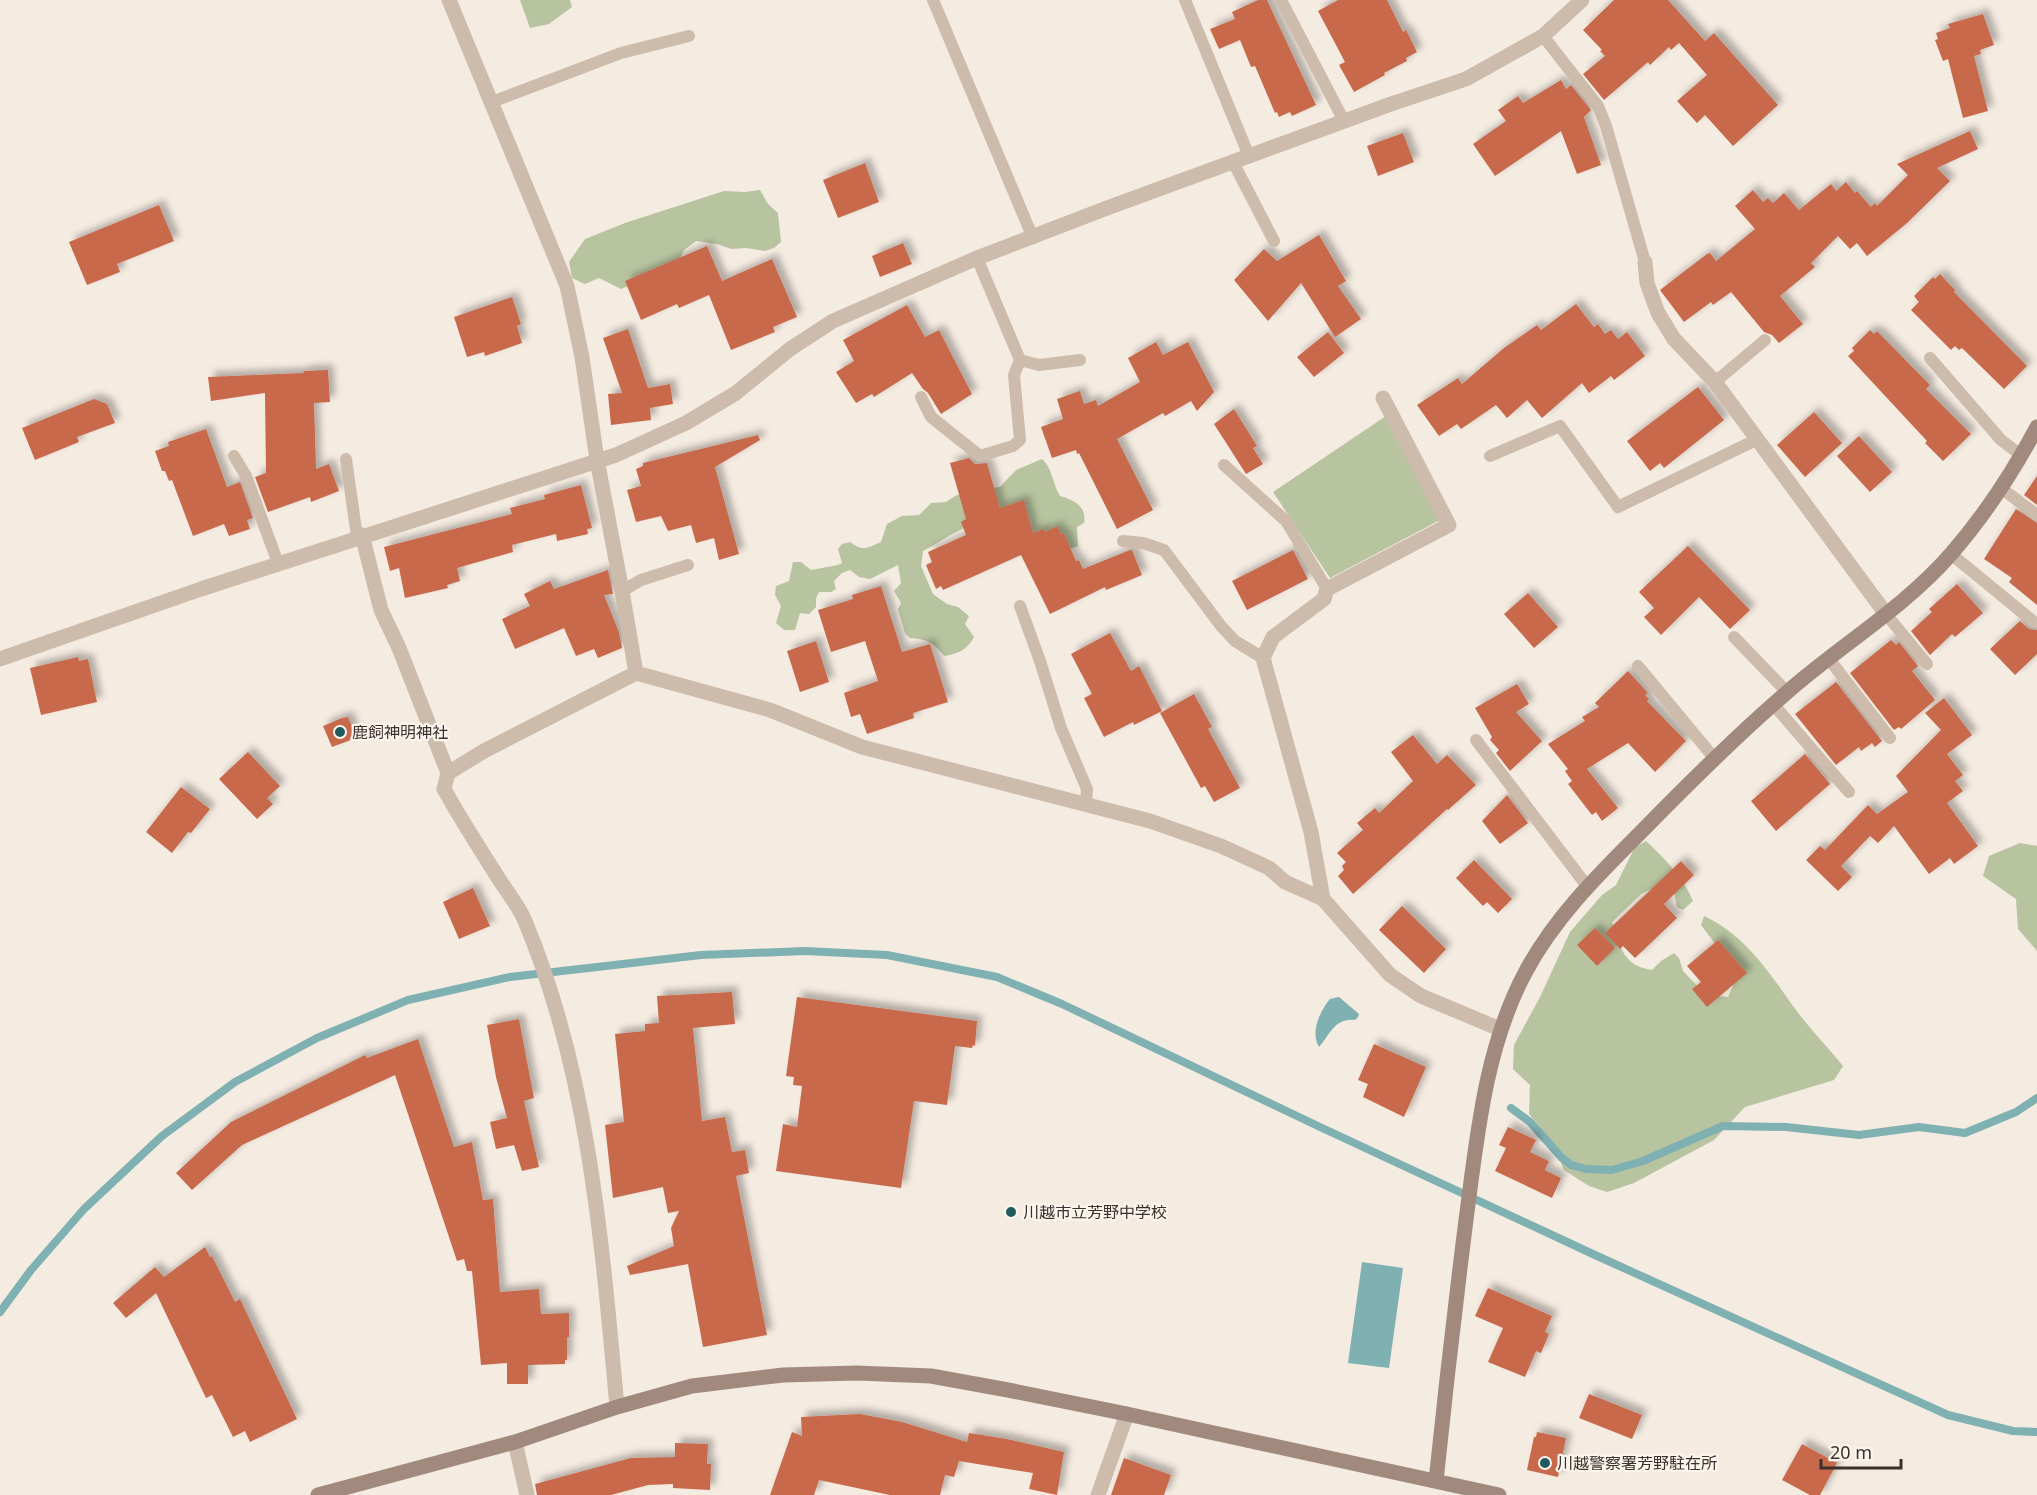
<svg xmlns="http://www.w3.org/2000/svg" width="2037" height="1495" font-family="'Noto Sans','Noto Sans JP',sans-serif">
<defs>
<filter id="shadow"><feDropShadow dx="5.5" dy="-5.5" stdDeviation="3" flood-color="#0004"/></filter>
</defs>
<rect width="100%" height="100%" fill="#f4ebe1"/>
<path fill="#b8c4a0" d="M 520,0 L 570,0 L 572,7 L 549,24 L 530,28 Z
M 760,190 L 768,204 L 778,213 L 781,242 L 774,248 L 765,251 L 746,248 L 731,249 L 717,244 L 696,241 L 684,250 L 676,267 L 621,289 L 599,278 L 585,284 L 572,278 L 569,262 L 585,239 L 625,223 L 724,191 L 745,192 Z
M 1386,416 L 1440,520 L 1330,578 L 1273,492 Z
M 1042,459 C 1052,467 1053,485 1060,496 C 1075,500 1087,507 1084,523 L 1077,527 L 1078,546 L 1064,551 L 972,525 C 954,531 939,543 923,551 L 921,566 L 933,594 L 947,604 L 958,607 L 969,616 L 965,624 L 974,637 C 967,650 958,654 944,656 C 934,642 926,639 910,638 L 905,633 L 898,609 L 901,603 L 894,591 L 901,583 L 898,565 L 870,579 L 859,577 L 850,570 L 842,573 L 834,581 L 836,589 L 831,592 L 819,592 L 816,598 L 816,607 L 809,614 L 800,613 L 795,630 L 784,630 L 776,623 L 781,606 L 775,595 L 776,586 L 789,581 L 793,562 L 801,562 L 811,570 L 838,565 L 842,563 L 838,549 L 842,544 L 850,542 C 863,552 867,548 881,542 L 887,524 L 902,516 L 919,515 L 931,503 L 946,502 L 955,496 L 968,491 L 1000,487 L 1016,470 Z
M 1646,841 C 1665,859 1683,877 1693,901 L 1683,910 L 1677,907 L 1674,892 L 1664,883 L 1641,894 L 1612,922 C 1620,946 1623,966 1652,970 L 1661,961 L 1674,953 L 1679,958 L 1683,971 L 1706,995 L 1728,997 L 1738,974 L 1701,925 L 1704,916 C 1744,934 1769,972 1793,1006 C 1808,1027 1827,1046 1843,1066 L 1834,1080 L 1745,1107 L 1714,1140 L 1634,1183 L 1607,1192 L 1589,1186 L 1564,1170 L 1553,1143 L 1529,1114 L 1530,1085 L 1513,1069 L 1514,1045 L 1540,997 L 1570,932 L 1602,895 L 1616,885 L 1635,847 Z
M 2020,843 L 2037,846 L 2037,951 L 2018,929 L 2016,899 L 1983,876 L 1989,856 Z"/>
<path fill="#7fb0b2" d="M 1339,997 L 1359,1014 L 1358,1017 L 1355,1020 C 1334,1018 1330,1035 1319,1047 C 1310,1032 1320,1011 1330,999 Z
M 1362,1262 L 1403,1268 L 1389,1368 L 1348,1363 Z"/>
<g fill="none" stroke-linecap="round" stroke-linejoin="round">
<path stroke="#7fb0b2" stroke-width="8" d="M 1511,1108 L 1530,1122 L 1562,1158 L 1571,1165 L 1586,1169 L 1612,1170 L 1643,1161 L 1723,1126 L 1786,1127 L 1859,1135 L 1919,1127 L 1965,1133 L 2016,1112 L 2037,1098
M 0,1312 L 31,1270 L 84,1209 L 162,1136 L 235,1082 L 317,1038 L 408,1000 L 510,977 L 701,955 L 805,951 L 887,955 L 997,977 L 1062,1004 L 1320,1127 L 1595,1255 L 1948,1415 L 2013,1431 L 2037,1432"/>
</g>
<path fill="#c8694b" filter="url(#shadow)" d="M 1258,0 L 1267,0 L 1316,105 L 1292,116 L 1290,112 L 1279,117 L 1277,112 L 1275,113 L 1255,66 L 1251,67 L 1240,40 L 1219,49 L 1210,29 L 1235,19 L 1232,12 Z
M 1338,0 L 1387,0 L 1403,32 L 1406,30 L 1417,52 L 1406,58 L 1407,61 L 1384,73 L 1385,75 L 1354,92 L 1339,65 L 1345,62 L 1318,11 Z
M 1614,0 L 1668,0 L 1705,41 L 1714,33 L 1778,105 L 1733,146 L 1705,115 L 1697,123 L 1677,101 L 1707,75 L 1679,43 L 1671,50 L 1669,47 L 1650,65 L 1648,62 L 1604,100 L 1583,74 L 1605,56 L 1600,51 L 1602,50 L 1583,30 Z
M 1983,14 L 1994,45 L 1980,50 L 1981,54 L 1974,56 L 1988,111 L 1963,118 L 1948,59 L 1943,61 L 1935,40 L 1938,39 L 1936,33 L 1950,28 L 1948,24 Z
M 1561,80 L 1566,89 L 1571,85 L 1591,110 L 1584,117 L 1601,165 L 1577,174 L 1561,131 L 1495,176 L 1473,144 L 1506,121 L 1498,110 L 1518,96 L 1523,103 Z
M 1970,131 L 1978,149 L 1937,168 L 1950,181 L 1907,223 L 1867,256 L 1857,243 L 1850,249 L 1838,236 L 1811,263 L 1815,267 L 1780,296 L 1803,324 L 1779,343 L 1772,335 L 1764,332 L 1731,292 L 1713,305 L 1711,302 L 1684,322 L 1660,290 L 1707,254 L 1710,253 L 1716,261 L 1755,229 L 1735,206 L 1753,190 L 1763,202 L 1768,198 L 1773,203 L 1784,193 L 1799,210 L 1831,184 L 1836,191 L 1846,182 L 1855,193 L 1857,191 L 1871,207 L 1875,203 L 1877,206 L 1908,175 L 1897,164 Z
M 1403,133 L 1414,162 L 1378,176 L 1367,146 Z
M 865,163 L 879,202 L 838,218 L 823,180 Z
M 159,205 L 174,241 L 117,264 L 120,272 L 87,285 L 69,242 Z
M 1319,235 L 1346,281 L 1338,286 L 1361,319 L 1335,337 L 1301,283 L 1268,321 L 1234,280 L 1264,249 L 1277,261 Z
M 903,243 L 912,264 L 880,277 L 872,256 Z
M 707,246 L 722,281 L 772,259 L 797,317 L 773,327 L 775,332 L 731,350 L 709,295 L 679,308 L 677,304 L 641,320 L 625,281 Z
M 1940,274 L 1955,290 L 1954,292 L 2027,366 L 2004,389 L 1962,348 L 1959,350 L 1955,346 L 1951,350 L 1911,310 L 1919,302 L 1914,296 L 1933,277 L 1935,279 Z
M 512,297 L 521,324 L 517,326 L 522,343 L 485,356 L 484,352 L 467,357 L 454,317 Z
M 1576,304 L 1594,327 L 1598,324 L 1605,334 L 1611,330 L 1618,339 L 1627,332 L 1645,356 L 1614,380 L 1611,376 L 1589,393 L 1582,383 L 1542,418 L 1527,400 L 1507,418 L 1496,405 L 1461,429 L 1457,424 L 1439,436 L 1417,405 L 1458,378 L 1462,384 L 1504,348 L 1537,325 L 1541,330 Z
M 907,305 L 925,337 L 939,330 L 972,394 L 941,414 L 928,393 L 923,389 L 912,373 L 874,397 L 872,394 L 856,403 L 836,372 L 854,361 L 843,340 Z
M 628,329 L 648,388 L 670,384 L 673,404 L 650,408 L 651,420 L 611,425 L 608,394 L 622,393 L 603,338 Z
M 1870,330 L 1874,334 L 1877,331 L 1930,385 L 1926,389 L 1971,434 L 1943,461 L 1925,443 L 1927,441 L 1848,356 L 1854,351 L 1852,348 Z
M 1328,332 L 1344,353 L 1314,377 L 1297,357 Z
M 1156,342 L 1163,355 L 1188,342 L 1214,392 L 1197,411 L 1191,401 L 1165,416 L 1163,413 L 1117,439 L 1153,510 L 1117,529 L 1079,453 L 1077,454 L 1076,450 L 1052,458 L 1041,427 L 1063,419 L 1057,399 L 1080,391 L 1084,404 L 1096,400 L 1098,406 L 1140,382 L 1128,358 Z
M 328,370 L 330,402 L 314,403 L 316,469 L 329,464 L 339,491 L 311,502 L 310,497 L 268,512 L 255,477 L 266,473 L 265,393 L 211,401 L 208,377 L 304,373 L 303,371 Z
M 1698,387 L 1724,420 L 1664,468 L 1660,463 L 1650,471 L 1627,441 Z
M 94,399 L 107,404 L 115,423 L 77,437 L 79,442 L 35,460 L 22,428 Z
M 1234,409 L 1257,446 L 1253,448 L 1263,464 L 1246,474 L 1214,424 Z
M 1814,412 L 1842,443 L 1805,477 L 1777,445 Z
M 206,429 L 227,487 L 240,482 L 253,518 L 247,520 L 250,529 L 229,536 L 224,524 L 193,536 L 172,480 L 169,481 L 165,471 L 162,471 L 155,451 L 169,446 L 168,442 Z
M 758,435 L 760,440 L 715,467 L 739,554 L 719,560 L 714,538 L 696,543 L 691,525 L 668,531 L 661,516 L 636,522 L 627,490 L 641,486 L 636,469 L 643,466 L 643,463 Z
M 1859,436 L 1892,472 L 1870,492 L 1837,456 Z
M 969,458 L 975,464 L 987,463 L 1000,508 L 1024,500 L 1033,533 L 1043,529 L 1045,532 L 1057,526 L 1061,534 L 1064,533 L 1076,561 L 1079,560 L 1083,569 L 1130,550 L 1132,550 L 1142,575 L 1106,590 L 1105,587 L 1050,614 L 1021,555 L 943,590 L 941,586 L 936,589 L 926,565 L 932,562 L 928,552 L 966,535 L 961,522 L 966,519 L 950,463 Z
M 2037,476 L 2037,505 L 2024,495 Z
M 581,485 L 592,528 L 587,529 L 588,534 L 557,541 L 556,534 L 512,545 L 513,552 L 457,568 L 460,581 L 447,585 L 448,588 L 405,598 L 399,568 L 390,571 L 384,547 L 512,514 L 510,508 L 545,499 L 544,495 Z
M 2016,509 L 2037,523 L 2037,605 L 2009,582 L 2012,578 L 1984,559 Z
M 1688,546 L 1750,610 L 1730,629 L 1699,597 L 1661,635 L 1644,617 L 1654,608 L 1639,592 Z
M 1293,550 L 1308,579 L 1247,610 L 1232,581 Z
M 608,570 L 613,594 L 604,595 L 619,632 L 622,648 L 598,658 L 594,649 L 576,656 L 564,628 L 515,649 L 502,619 L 530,606 L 524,594 L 550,581 L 554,589 Z
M 1957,584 L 1983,613 L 1955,637 L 1952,634 L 1930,655 L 1911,631 L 1932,612 L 1929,609 Z
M 881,586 L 902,652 L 930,644 L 948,702 L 913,713 L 914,718 L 867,734 L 860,714 L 851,717 L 844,693 L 878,681 L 865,641 L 831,652 L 818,610 L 853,599 L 852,595 Z
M 1528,593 L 1558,627 L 1534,648 L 1504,614 Z
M 2020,621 L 2029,629 L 2037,630 L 2037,654 L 2015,675 L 1990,649 Z
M 1110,633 L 1131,671 L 1139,666 L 1162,711 L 1134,725 L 1133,722 L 1104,737 L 1084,698 L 1092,694 L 1071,654 Z
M 1891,640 L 1896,645 L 1899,642 L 1918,666 L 1912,671 L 1935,700 L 1901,729 L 1899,727 L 1894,730 L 1850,673 Z
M 816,641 L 829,682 L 800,692 L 787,651 Z
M 78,657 L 79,661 L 88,659 L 97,702 L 41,715 L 30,668 Z
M 1628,671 L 1648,693 L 1645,695 L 1649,699 L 1647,701 L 1686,741 L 1655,772 L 1628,743 L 1587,769 L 1618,808 L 1602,821 L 1596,812 L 1592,815 L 1568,784 L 1572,781 L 1565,771 L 1568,769 L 1548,744 L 1585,721 L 1582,717 L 1599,707 L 1595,703 Z
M 1836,682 L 1882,741 L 1875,747 L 1872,743 L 1861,751 L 1859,747 L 1836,765 L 1795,714 Z
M 1517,684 L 1529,704 L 1516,712 L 1542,741 L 1510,771 L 1496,753 L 1499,750 L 1490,740 L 1492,737 L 1475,708 Z
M 1194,694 L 1212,727 L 1208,729 L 1240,788 L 1214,802 L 1205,786 L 1201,788 L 1160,713 Z
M 1944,698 L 1972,735 L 1947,754 L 1963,775 L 1955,781 L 1963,791 L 1947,803 L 1978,846 L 1954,864 L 1950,858 L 1929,874 L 1894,826 L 1878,843 L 1870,836 L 1841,866 L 1852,877 L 1838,891 L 1806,860 L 1820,846 L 1825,850 L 1868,805 L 1877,814 L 1908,792 L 1896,776 L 1941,730 L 1925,713 Z
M 348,717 L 356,738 L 332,747 L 323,726 L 342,718 Z
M 1413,735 L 1437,764 L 1447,755 L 1476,785 L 1448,810 L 1447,809 L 1353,894 L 1338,876 L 1344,870 L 1342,866 L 1346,862 L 1337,853 L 1363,830 L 1357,823 L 1375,808 L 1379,813 L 1413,781 L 1391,752 Z
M 248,752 L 280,786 L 267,798 L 273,804 L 257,819 L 219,779 Z
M 1805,754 L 1830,784 L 1776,831 L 1751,801 Z
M 181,787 L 210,809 L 191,833 L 188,832 L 172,853 L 146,832 Z
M 1507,795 L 1528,823 L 1500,844 L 1482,821 Z
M 1474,860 L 1512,899 L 1498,913 L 1487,902 L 1483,906 L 1456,878 Z
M 1681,861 L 1694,875 L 1664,904 L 1677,918 L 1635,958 L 1623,946 L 1620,949 L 1605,933 Z
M 473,888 L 490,926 L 459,939 L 443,902 Z
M 1402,906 L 1446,949 L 1424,973 L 1379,930 Z
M 1595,928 L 1615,948 L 1597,966 L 1577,945 Z
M 1718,940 L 1747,973 L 1707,1007 L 1692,989 L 1701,982 L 1687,966 Z
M 732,992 L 735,1024 L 693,1028 L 702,1121 L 725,1117 L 732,1152 L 745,1150 L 749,1173 L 736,1176 L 767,1335 L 703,1347 L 688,1264 L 630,1275 L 627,1266 L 674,1246 L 671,1228 L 679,1211 L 668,1213 L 663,1187 L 613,1198 L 605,1125 L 624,1122 L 615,1034 L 645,1031 L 645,1024 L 659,1023 L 657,996 Z
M 797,997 L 977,1021 L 975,1046 L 973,1045 L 972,1048 L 955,1046 L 947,1105 L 914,1101 L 901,1188 L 776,1171 L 783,1124 L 797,1127 L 802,1086 L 793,1085 L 794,1077 L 786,1076 Z
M 519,1019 L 534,1098 L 524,1101 L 539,1167 L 522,1171 L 514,1145 L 496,1149 L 490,1122 L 507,1118 L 496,1077 L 487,1025 Z
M 418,1039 L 454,1147 L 472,1142 L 483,1200 L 493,1199 L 500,1292 L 539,1289 L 541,1314 L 569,1313 L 569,1337 L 567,1337 L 567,1360 L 565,1360 L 565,1364 L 528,1365 L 528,1384 L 507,1384 L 507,1363 L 481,1365 L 472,1271 L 467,1271 L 464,1259 L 457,1261 L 395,1075 L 242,1145 L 192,1190 L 176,1173 L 231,1122 L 365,1055 L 367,1058 Z
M 1374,1044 L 1426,1067 L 1404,1117 L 1363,1097 L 1368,1084 L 1358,1080 Z
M 1508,1127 L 1536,1140 L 1530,1152 L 1549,1161 L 1545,1170 L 1561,1178 L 1552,1198 L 1495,1171 L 1506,1148 L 1499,1145 Z
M 205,1247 L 210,1257 L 212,1256 L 235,1302 L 240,1299 L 297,1419 L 250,1442 L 245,1431 L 233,1437 L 212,1395 L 206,1398 L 156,1293 L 126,1318 L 113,1303 L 155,1267 L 164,1277 Z
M 1488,1288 L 1552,1316 L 1545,1332 L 1549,1334 L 1541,1353 L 1536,1351 L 1525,1377 L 1488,1362 L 1503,1328 L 1475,1316 Z
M 1589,1394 L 1642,1415 L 1632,1439 L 1579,1418 Z
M 860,1414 L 902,1422 L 967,1442 L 969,1433 L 1007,1439 L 1064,1452 L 1057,1495 L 1029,1489 L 1033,1473 L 959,1461 L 954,1477 L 945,1475 L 940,1495 L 890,1495 L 819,1480 L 814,1495 L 770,1495 L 792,1432 L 802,1436 L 801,1417 Z
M 1537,1432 L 1566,1438 L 1558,1477 L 1527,1470 L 1534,1437 L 1536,1437 Z
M 675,1443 L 708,1444 L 707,1464 L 711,1464 L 710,1490 L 673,1488 L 673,1484 L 648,1485 L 611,1495 L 537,1495 L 535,1484 L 631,1458 L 675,1457 Z
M 1802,1444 L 1837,1463 L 1820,1495 L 1810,1495 L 1782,1480 Z
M 1124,1458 L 1171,1475 L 1164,1495 L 1111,1495 Z"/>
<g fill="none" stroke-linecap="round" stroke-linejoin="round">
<path stroke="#cdbbac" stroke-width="12" d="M 933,0 L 1033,238
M 1185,0 L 1249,156
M 1281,0 L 1344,121
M 1543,36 L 1598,106 L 1606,126 L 1645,262
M 492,102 L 621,53 L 689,36
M 1233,162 L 1274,241
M 977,258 L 1020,360 L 1039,365 L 1080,360
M 1930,358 L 2001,440 L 2021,455
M 1715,382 L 1765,340
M 921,397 L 931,417 L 980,456 L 1013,446 L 1020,440 L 1014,375 L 1020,360
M 234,456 L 246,476 L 278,563
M 1490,456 L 1560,426 L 1618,507 L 1758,439
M 346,459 L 357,537
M 1224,465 L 1286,521 L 1327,589
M 2001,488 L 2037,515
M 1123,541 L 1143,543 L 1164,550 L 1221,626 L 1235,641 L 1263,658
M 1951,554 L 2034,622
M 622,591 L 641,580 L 688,565
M 1020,606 L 1040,661 L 1061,728 L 1087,789 L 1086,804
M 1886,614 L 1927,664
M 1734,637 L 1787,692
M 1829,659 L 1890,738
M 1638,666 L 1715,759
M 1773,704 L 1849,792
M 1476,740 L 1587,886"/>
<path stroke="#cdbbac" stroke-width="15" d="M 449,0 L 567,286 L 582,357 L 597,460 L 622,591 L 636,673
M 1645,262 L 1647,283 L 1658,313 L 1674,339 L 1715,382 L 1886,614
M 362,535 L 381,610 L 399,648 L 448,773 L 444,789 C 461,820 480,849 499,879 C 507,892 519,906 525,921 C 589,1074 602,1243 617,1407
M 0,659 L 201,589 L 616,455 L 686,423 L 736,393 L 790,349 L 833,321 L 977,258 L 1107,208 L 1391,104 L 1466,79 L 1543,36 L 1582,0
M 448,773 L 484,751 L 636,673 L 770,710 L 862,747 L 1150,821 L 1221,846 L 1269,868 L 1285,882 L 1323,899 L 1390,975 L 1421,996 L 1500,1029
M 1323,899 L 1311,832 L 1263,658 L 1273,637 L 1324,599 L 1327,589 L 1449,525 L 1383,398
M 515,1442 L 527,1495
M 1098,1495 L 1127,1414"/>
<path stroke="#a18a7d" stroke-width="15" d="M 1436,1481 C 1445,1394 1455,1307 1466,1220 C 1477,1137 1485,1048 1525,973 C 1554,918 1598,875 1642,831 C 1688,784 1735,737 1785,694 C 1839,646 1903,609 1951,554 C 1984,516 2013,472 2037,427
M 318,1495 L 515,1442 L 617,1407 L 692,1386 L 783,1375 L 857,1373 L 931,1376 L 1008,1390 L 1127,1414 L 1499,1495"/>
</g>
<g fill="#1f5a5e" stroke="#fbf5ee" stroke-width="2">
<circle cx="340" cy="732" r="6"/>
<circle cx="1011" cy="1212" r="6"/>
<circle cx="1545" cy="1463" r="6"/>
</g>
<g text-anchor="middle" stroke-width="4.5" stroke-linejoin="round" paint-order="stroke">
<g font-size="16" fill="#3b302b" stroke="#fbf5ee" text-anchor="start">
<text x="352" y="738">鹿飼神明神社</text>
<text x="1023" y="1218">川越市立芳野中学校</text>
<text x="1557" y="1469">川越警察署芳野駐在所</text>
</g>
</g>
<path d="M1821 1459v9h80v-9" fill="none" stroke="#3b302b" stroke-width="3"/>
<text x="1830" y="1459" font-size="18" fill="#3b302b" stroke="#fbf5ee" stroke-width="4.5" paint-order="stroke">20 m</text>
</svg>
